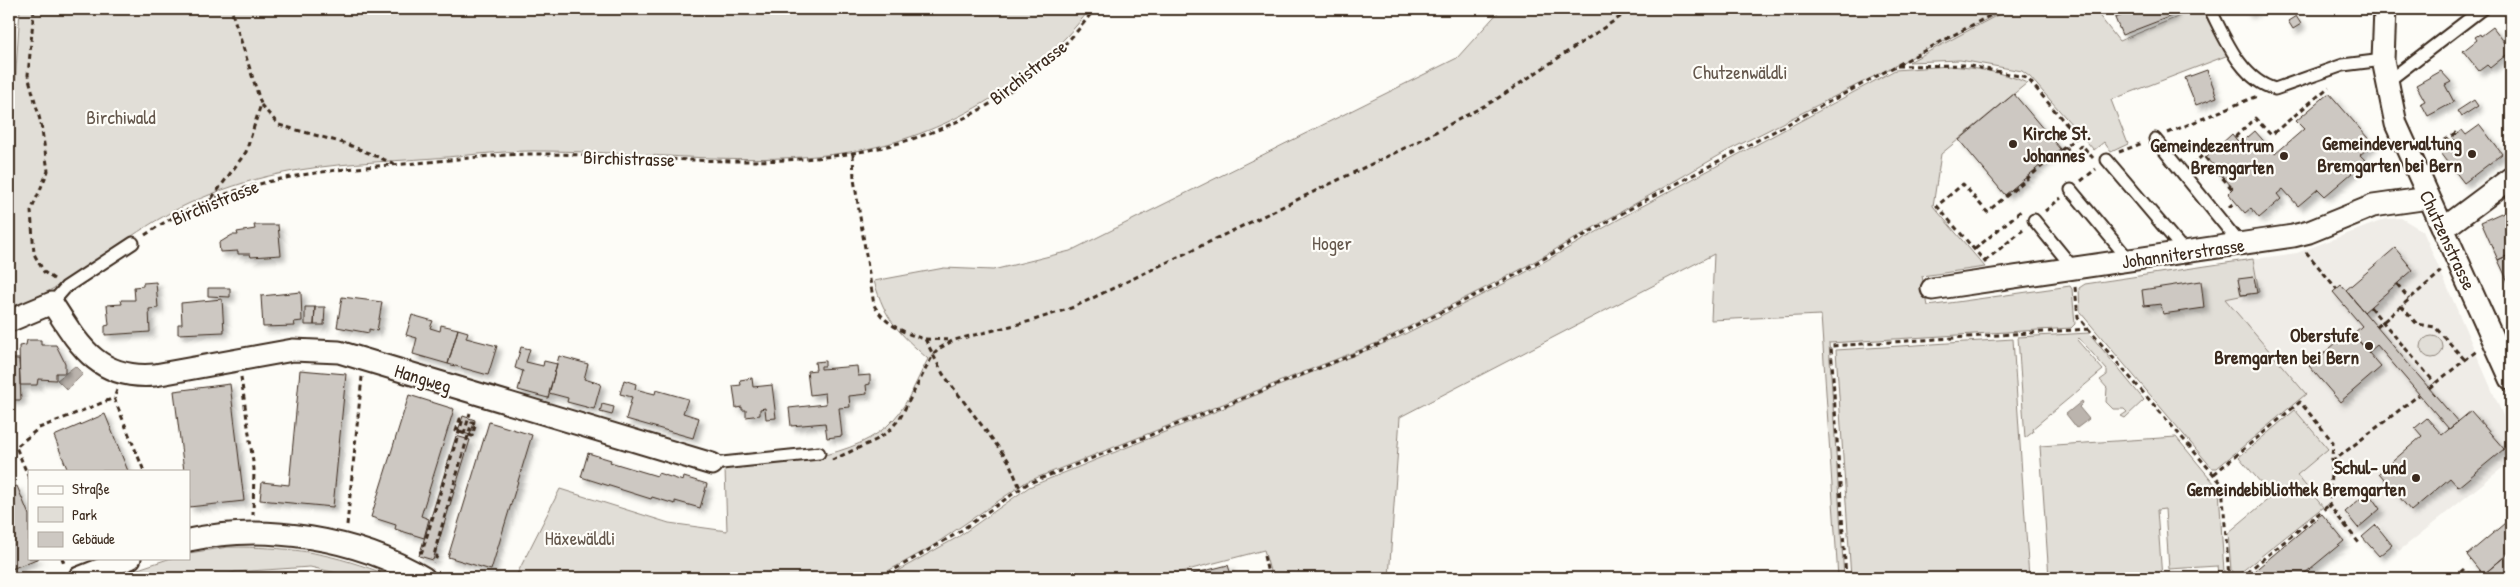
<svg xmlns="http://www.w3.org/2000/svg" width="2520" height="587" font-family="'Patrick Hand',sans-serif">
<defs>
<filter id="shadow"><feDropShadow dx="4.5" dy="4.5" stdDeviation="2.5" flood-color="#0004"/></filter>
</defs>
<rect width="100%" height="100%" fill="#fdfcf7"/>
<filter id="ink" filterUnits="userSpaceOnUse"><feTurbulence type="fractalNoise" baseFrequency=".02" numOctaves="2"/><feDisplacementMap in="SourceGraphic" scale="10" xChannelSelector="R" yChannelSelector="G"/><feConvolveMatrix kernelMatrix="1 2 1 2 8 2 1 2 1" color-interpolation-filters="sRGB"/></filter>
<g filter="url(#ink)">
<path fill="#efece7" d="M 2401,218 L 2423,231 L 2511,434 L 2511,461 L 2399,551 L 2375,521 L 2351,539 L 2297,475 L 2328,449 L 2291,406 L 2305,394 L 2224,298 L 2259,292 L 2253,259 L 2297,253 L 2386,219 Z"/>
<path fill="#e1ded7" stroke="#8e847a" d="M 20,9 L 1090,9 C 1032,84 944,137 850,152 C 750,167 646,152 546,151 C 509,150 472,155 435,158 C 383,162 330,163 278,174 C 249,180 217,191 190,203 C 142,224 101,260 56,287 C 41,296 25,302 9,309 L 9,178 Z
M 1501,9 L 2007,9 L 1727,151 L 1516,272 L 1377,343 L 1026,482 L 928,549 L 875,578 L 515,578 L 560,489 L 669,523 L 727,531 L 725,469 C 776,463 858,460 894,419 C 908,404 918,377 928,359 C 899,333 885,320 874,281 L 944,268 L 993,270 L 1070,251 L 1457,58 Z
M 2009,9 L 2094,9 L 2119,41 L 2197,9 L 2205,9 L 2231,54 L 2111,100 L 2128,144 L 2111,152 L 2104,142 L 2094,150 L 2030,77 L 2022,71 L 1960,60 L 1909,62 Z
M 1949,66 C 1976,68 2003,72 2027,83 L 1941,154 L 1933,206 L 1985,267 L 1922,276 L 1928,306 L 2070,286 L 2072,289 L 2075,324 L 2071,328 L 1829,343 L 1844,578 L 1838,578 L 1821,315 L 1711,320 L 1714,254 L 1400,417 L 1389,578 L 1272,578 L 1264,550 L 1157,578 L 885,578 L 958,537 L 1029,487 L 1397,338 L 1519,276 L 1637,209 L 1895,70 Z
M 2253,259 L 2259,292 L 2225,299 L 2306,394 L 2217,468 L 2212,468 L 2080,312 L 2079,288 L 2085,284 Z
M 2089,333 L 2144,400 L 2125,418 L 2121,416 L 2127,412 L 2124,409 L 2113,409 L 2106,402 L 2107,388 L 2100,380 L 2107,375 L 2107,370 L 2079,338 L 2077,340 L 2103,370 L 2032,429 L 2033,432 L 2025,438 L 2018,337 Z
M2421 347a11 11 0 1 1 22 0a11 11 0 1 1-22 0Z
M 2013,339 L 2029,578 L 1851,578 L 1836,350 Z
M 2295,410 L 2328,449 L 2297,475 L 2323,507 L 2240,573 L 2233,573 L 2231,570 L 2228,533 L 2272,496 L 2239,457 Z
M 2176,437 L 2219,489 L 2224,573 L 2218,575 L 2217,566 L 2169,569 L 2165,509 L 2157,510 L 2162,578 L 2049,578 L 2040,446 Z
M 228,547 C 289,547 323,551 380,572 L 378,578 L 359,578 L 310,567 L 235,572 L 215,578 L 111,578 L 171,558 L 189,558 L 189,553 Z"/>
<path fill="#bbb4ad" stroke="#887d74" d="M 75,366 L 83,374 L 67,390 L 57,380 Z
M 2082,401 L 2083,403 L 2079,407 L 2089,419 L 2077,428 L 2066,414 Z"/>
<path fill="#cdc8c2" stroke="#3b2a1e" filter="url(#shadow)" d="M 2140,9 L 2171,9 L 2174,15 L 2122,35 L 2115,18 Z
M 2245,9 L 2256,9 L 2248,14 Z
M 2296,16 L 2301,24 L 2293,29 L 2288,21 Z
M 2493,27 L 2511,51 L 2490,68 L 2487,65 L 2479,71 L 2463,51 L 2477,40 L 2475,37 L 2480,34 L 2481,36 Z
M 2207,70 L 2217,97 L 2196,105 L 2185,78 Z
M 2441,71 L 2451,82 L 2445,85 L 2454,102 L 2428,116 L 2421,103 L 2425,101 L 2416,85 Z
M 2329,93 L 2373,144 L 2360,155 L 2366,161 L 2325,196 L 2318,189 L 2298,206 L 2283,189 L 2277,194 L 2281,199 L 2259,218 L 2251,208 L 2245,213 L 2228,193 L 2233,188 L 2206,158 L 2232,134 L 2240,144 L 2255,131 L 2275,154 L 2304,129 L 2296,121 Z
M 2014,94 L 2060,149 L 2005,195 L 1959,140 Z
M 2474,100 L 2478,106 L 2461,117 L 2457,111 Z
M 2480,125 L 2502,154 L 2464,183 L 2441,153 L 2456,143 L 2452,137 L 2462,130 L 2466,135 Z
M 2508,210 L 2511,216 L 2511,254 L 2498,260 L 2481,222 Z
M 254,225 L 278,225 L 281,255 L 251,257 L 250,254 L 238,254 L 238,251 L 220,252 L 219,243 L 232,235 L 238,235 L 237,232 L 255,229 Z
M 2395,248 L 2413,270 L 2364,312 L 2346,290 Z
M 2511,254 L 2511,288 L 2498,260 Z
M 2254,277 L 2257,293 L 2241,295 L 2238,279 Z
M 2201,281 L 2204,308 L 2163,314 L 2161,304 L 2144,306 L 2142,290 Z
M 156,282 L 158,308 L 149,309 L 150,332 L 105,335 L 105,326 L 109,325 L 107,305 L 122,304 L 121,300 L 135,300 L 134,287 L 143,286 L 143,283 Z
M 2341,285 L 2458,422 L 2449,429 L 2377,345 L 2369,352 L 2353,334 L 2362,326 L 2333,292 Z
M 208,288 L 230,288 L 230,297 L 208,296 Z
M 301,292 L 302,321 L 294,322 L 295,326 L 263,327 L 261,296 Z
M 342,297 L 382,302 L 377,331 L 369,329 L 369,333 L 337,327 Z
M 222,299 L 224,332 L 178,334 L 178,324 L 182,324 L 181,303 Z
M 305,307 L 315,307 L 314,325 L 305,325 Z
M 315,307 L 325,307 L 324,325 L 314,325 Z
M 412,315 L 433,321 L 430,328 L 440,331 L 441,325 L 458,329 L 448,364 L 413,354 L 417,338 L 406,335 Z
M 458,329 L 468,332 L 466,338 L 497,346 L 488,375 L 448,364 Z
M 2350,331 L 2381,367 L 2340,402 L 2309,366 Z
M 27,340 L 41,340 L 41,345 L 56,345 L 65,363 L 65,373 L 56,373 L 56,380 L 38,379 L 37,385 L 20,385 L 19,346 L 26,345 Z
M 521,347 L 530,349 L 526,362 L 543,366 L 544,361 L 557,364 L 548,398 L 518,390 L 523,371 L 515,368 Z
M 12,356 L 12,359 L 19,359 L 21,400 L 9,400 L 9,357 Z
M 559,356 L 588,364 L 584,379 L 601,384 L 594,409 L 567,402 L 568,398 L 549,393 Z
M 825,361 L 825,366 L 821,366 L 821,369 L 857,366 L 858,376 L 870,375 L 870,384 L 866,385 L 867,394 L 849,396 L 850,407 L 839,408 L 842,436 L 827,438 L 825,423 L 791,426 L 789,408 L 826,404 L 825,393 L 810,395 L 807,371 L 816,370 L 815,362 Z
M 300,370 L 346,374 L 333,507 L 260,500 L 262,482 L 289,485 Z
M 752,378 L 753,387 L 772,385 L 776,418 L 766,419 L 765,408 L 760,409 L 760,415 L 746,417 L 746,410 L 742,410 L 742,407 L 736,408 L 733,386 L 741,385 L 740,380 Z
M 624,380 L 636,384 L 635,389 L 655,394 L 656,390 L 688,399 L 683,413 L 699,418 L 693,438 L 626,419 L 632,397 L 620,394 Z
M 230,384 L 244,501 L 189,507 L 189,471 L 184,471 L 174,391 Z
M 409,395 L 454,409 L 421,516 L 429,519 L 424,538 L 395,529 L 396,525 L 371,517 Z
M 602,404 L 614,407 L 612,415 L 600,412 Z
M 2471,411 L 2504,449 L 2458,487 L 2450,478 L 2411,511 L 2379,473 L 2422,436 L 2415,428 L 2427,418 L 2442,435 Z
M 105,414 L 128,471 L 68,471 L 54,436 Z
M 463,416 L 475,420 L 470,435 L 458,431 Z
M 489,422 L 532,435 L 491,570 L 448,557 Z
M 456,436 L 470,440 L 433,560 L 419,556 Z
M 588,453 L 611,460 L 610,462 L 657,476 L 658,473 L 683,481 L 684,477 L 707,484 L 700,508 L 675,501 L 675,504 L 652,497 L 651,499 L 581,477 Z
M 17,486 L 29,515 L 29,558 L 39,558 L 9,570 L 9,489 Z
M 2368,492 L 2380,509 L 2358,528 L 2345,512 Z
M 2322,514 L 2344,541 L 2299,578 L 2246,578 Z
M 2511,518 L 2511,551 L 2483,575 L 2467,555 Z
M 2376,525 L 2392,545 L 2379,556 L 2362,537 Z
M 2511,551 L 2511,578 L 2479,578 L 2483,575 Z
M 1228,565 L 1232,578 L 1193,578 L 1192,574 Z
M 2469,572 L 2474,578 L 2461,578 Z"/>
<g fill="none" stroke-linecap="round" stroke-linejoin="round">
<defs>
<path id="lane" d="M 2210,9 C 2225,38 2241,80 2275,89 L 2343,65 L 2383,60
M 2387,82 L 2482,9
M 2155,139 L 2241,245
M 2107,160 L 2186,253
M 2071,190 L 2130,261
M 2034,220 L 2074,269
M 52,303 L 66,287 L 133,243
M 712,464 L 819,453"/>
<path id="street" d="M 2385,9 L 2383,60 L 2396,124 L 2511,379
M 2443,229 L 2511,178
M 1932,289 L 2293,236 L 2309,232 L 2373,206 L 2429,198
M 9,321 L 52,303 C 79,345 98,380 155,375 L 293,350 L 339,352 L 712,464
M 189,540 C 264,523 358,538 424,578
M 79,578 L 130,558"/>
</defs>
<use href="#lane" stroke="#3b2a1e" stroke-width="15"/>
<use href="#street" stroke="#3b2a1e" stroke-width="25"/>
<path stroke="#3b2a1e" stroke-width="3" stroke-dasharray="5 4" stroke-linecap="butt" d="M 34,9 L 28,75 L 41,124 L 48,171 L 31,211 L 34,254 L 44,272 L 54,279
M 1897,66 L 1966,65 L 2024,77 L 2029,80 L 2077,137 L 1987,212 L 1963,184 L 1937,206 L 1986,263
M 261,105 L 279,125 L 347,144 L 397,165
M 2168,133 L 2257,96
M 2235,137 L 2255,118 L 2271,135 L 2329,87
M 2065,147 L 2072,154 L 2082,145 L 2093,158
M 2430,151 L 2458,131
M 2119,152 L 2143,143
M 853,154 L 854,179 L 874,305 C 884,324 905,334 925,339 L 943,374 L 1008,460 L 1020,488
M 2192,165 L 2203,155 L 2232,189
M 2081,181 L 2096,169
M 212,198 L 246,152 L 261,104 L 231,9
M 2229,207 L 2235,202
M 2045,211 L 2061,198
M 145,235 C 220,183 302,172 390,165 C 441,162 497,153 548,154 C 712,157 883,190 1023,81 C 1050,60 1075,37 1094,9
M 1975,249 L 2022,210
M 2306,252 L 2337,289
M 1985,261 L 2023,230
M 2397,284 L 2409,299
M 2075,287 L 2078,317 L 2222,484 L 2229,578
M 2401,306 L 2417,324 L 2435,327 L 2465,360
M 2370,307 L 2435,383
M 2377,327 L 2441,272
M 925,339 L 952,340
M 241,377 L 254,469 L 253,515
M 2429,388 L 2478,350
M 117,390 L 114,398 L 144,471
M 464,434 L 470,413
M 832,460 L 876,440 L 889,431 L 900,418 L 933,355 L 940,348 L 954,340 L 1031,321 L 1074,307 L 1413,144 L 1495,100 L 1632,9
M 2332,462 L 2419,395
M 2214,474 L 2300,402 L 2333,442 L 2329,505 L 2359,543
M 29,478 L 16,447 L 39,428 L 114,398
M 347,525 L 362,377
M 419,552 L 422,552 L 426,539 L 463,419 L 460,419 L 456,431 L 472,436 L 476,423 L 472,422 L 437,543 L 434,556 L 437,556 L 434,563
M 1264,556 L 1269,578
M 62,558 L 65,566
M 880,578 L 956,534 L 1027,484 L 1377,345 L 1517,274 L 1635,206 L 2002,9
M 1846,578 L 1831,346 L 2089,329
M 2240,578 L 2329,505
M 2454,578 L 2464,569"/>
<use href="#lane" stroke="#fdfcf7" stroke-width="11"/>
<use href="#street" stroke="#fdfcf7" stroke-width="21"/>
</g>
</g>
<g fill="#3b2a1e" stroke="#fdfcf7" stroke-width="2">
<circle cx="2013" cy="144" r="5"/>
<circle cx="2472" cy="154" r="5"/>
<circle cx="2284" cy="156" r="5"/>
<circle cx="2369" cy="346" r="5"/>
<circle cx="2416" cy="478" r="5"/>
</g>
<g text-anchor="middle" stroke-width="4.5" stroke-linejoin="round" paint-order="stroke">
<g font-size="19" fill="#3b2a1e" stroke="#fdfcf7">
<text transform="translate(1028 72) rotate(-38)" y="7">Birchistrasse</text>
<text transform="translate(629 158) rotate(2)" y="7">Birchistrasse</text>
<text transform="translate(215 202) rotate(-22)" y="7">Birchistrasse</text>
<text transform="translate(2448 240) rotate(65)" y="7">Chutzenstrasse</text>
<text transform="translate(2183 253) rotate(-8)" y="7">Johanniterstrasse</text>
<text transform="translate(423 378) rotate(17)" y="7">Hangweg</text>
</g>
<g font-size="19" fill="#64574c" stroke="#fdfcf7">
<text x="1740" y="79">Chutzenwäldli</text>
<text x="121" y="124">Birchiwald</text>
<text x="1332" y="250">Hoger</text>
<text x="580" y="545">Häxewäldli</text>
</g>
<g font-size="19" font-weight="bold" fill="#3b2a1e" stroke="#fdfcf7" text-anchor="end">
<text x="2023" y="140" text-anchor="start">Kirche St.<tspan x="2023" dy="22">Johannes</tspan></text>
<text x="2462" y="150">Gemeindeverwaltung<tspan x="2462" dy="22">Bremgarten bei Bern</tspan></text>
<text x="2274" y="152">Gemeindezentrum<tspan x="2274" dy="22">Bremgarten</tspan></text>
<text x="2359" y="342">Oberstufe<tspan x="2359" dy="22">Bremgarten bei Bern</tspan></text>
<text x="2406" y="474">Schul- und<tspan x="2406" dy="22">Gemeindebibliothek Bremgarten</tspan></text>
</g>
</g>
<rect width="2520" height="587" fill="none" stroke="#fdfcf7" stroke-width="30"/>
<rect x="15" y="15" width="2490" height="557" fill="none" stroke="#3b2a1e" stroke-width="2" filter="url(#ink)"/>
<rect x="28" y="470" width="162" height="90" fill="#fdfcf7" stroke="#afa8a0"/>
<rect x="38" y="486" width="25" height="8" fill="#fdfcf7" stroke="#afa8a0"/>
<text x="72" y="494" font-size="15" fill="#3b2a1e">Straße</text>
<rect x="38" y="507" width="25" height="15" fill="#e1ded7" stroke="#afa8a0"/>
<text x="72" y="520" font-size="15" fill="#3b2a1e">Park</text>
<rect x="38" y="532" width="25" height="15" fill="#cdc8c2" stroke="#afa8a0"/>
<text x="72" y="544" font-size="15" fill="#3b2a1e">Gebäude</text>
</svg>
